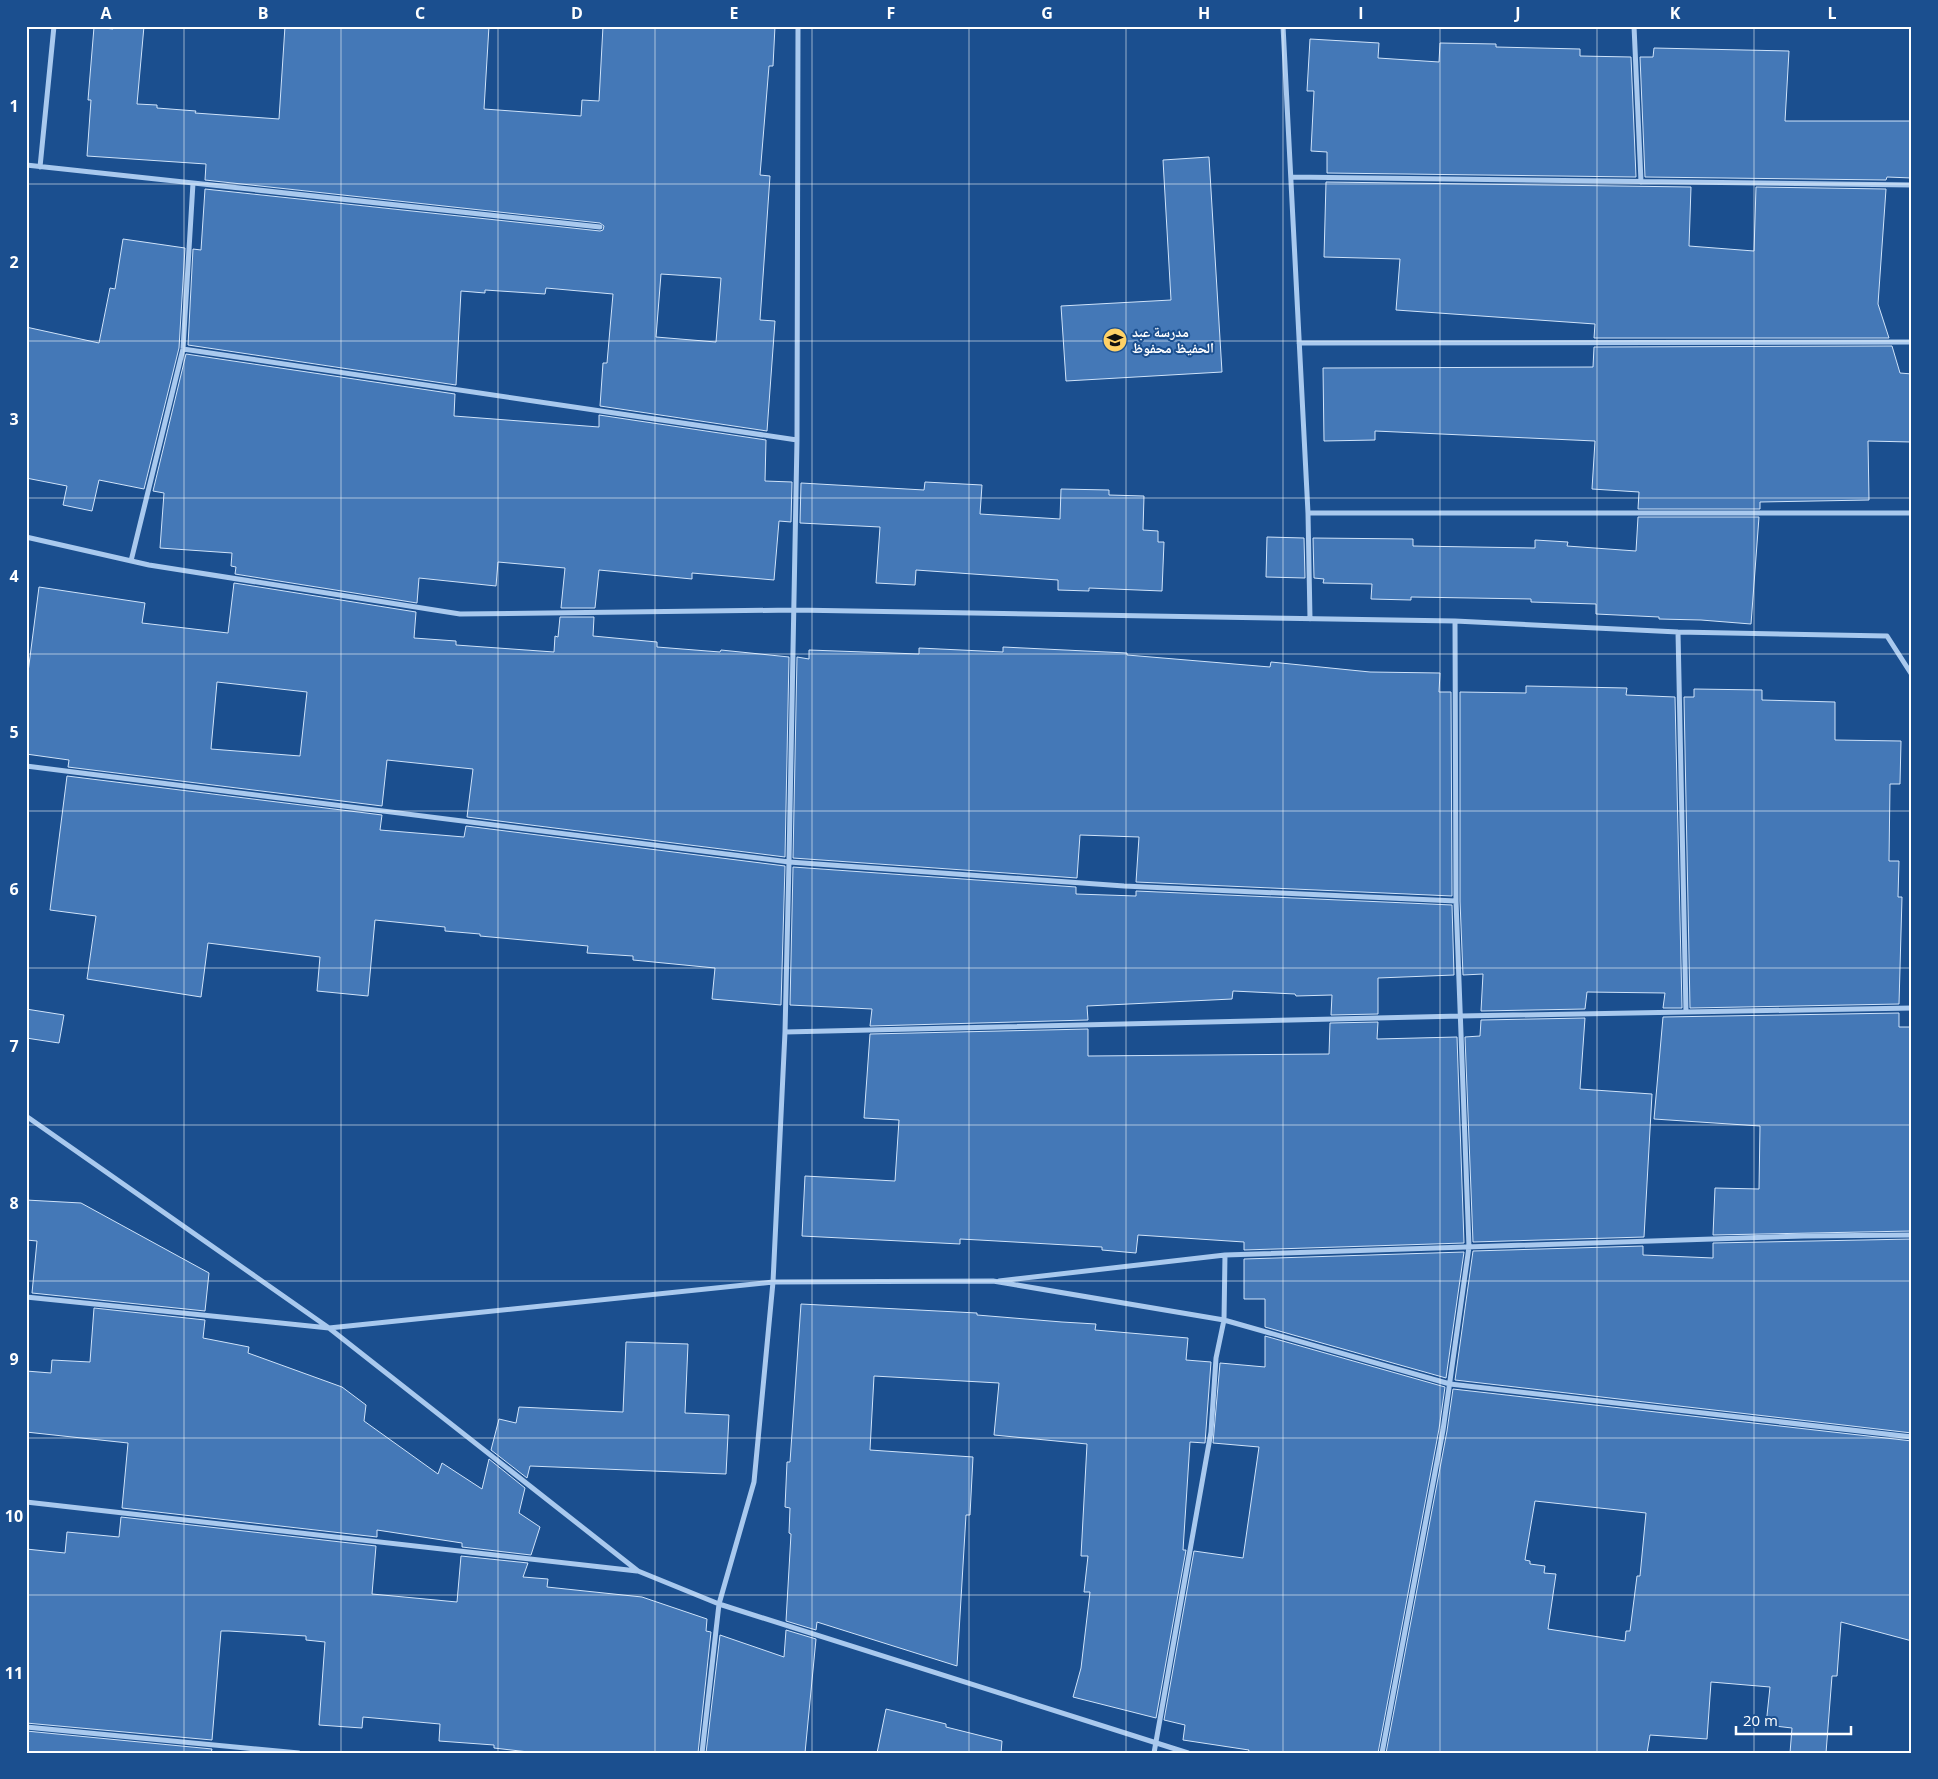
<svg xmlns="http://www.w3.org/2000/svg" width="1938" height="1779" font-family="'Open Sans','Noto Naskh Arabic',sans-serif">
<rect width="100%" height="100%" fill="#1b4f8f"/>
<path fill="#4478b7" stroke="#cfe3fa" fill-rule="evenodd" d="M 113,26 L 144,26 L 137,104 L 157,105 L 157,108 L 196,111 L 195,113 L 279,119 L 285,26 L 489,26 L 484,109 L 581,116 L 582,100 L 599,101 L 603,26 L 775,26 L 773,66 L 769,66 L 760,175 L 770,176 L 760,320 L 775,321 L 767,431 L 600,406 L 603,363 L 607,363 L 613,294 L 546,288 L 545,294 L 485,290 L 485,293 L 461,291 L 456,385 L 188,345 L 193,249 L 201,250 L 205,189 L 600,231 L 603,230 L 604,226 L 600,223 L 205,180 L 206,164 L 87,156 L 91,100 L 88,100 L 94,27 L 113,29 ZM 661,274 L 721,278 L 716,342 L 656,337 Z
M 1310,39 L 1379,43 L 1378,58 L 1439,62 L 1440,43 L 1496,44 L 1496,47 L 1580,49 L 1580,56 L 1631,57 L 1636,177 L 1327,173 L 1327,152 L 1311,151 L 1314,91 L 1307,91 Z
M 1654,48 L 1789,51 L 1785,121 L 1912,121 L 1912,178 L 1887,177 L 1886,180 L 1645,177 L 1640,57 L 1653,57 Z
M 1209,157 L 1222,372 L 1066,381 L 1061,306 L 1171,300 L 1163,160 Z
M 1326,182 L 1691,187 L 1689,246 L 1754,251 L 1756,187 L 1886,189 L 1878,304 L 1889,338 L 1594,338 L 1595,324 L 1396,310 L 1400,259 L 1324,257 Z
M 123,239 L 185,248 L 179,348 L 144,489 L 99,480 L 92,511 L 63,505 L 67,486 L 26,478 L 26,327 L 99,343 L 110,288 L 115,289 Z
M 1892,346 L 1900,373 L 1912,374 L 1911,442 L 1868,441 L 1869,500 L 1760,502 L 1760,509 L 1638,509 L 1639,492 L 1592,489 L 1595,441 L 1375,431 L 1375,440 L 1324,441 L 1323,368 L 1593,367 L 1594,347 Z
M 186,354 L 455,394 L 454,416 L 599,427 L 599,415 L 766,440 L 765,481 L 792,482 L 791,522 L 779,521 L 774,580 L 692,573 L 692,579 L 599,570 L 595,608 L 561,608 L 565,568 L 498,562 L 496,586 L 419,578 L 417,603 L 235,574 L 236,567 L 231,566 L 232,553 L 160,548 L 164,493 L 153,491 Z
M 925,482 L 982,485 L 980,514 L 1060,519 L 1061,489 L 1109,490 L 1109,495 L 1144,496 L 1143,530 L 1158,531 L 1158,542 L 1164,542 L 1162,591 L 1089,588 L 1089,591 L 1058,590 L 1058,580 L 916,570 L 915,585 L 876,583 L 880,527 L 800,523 L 801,483 L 924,490 Z
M 1638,517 L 1759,517 L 1751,624 L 1701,620 L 1659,619 L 1659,617 L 1596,614 L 1596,604 L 1531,602 L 1531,599 L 1411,597 L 1411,600 L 1371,599 L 1372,584 L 1323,583 L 1324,579 L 1314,578 L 1313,538 L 1413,539 L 1413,546 L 1535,548 L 1535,540 L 1568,542 L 1567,546 L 1636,551 Z
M 1267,537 L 1304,538 L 1305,578 L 1266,577 Z
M 234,583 L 416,612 L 414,638 L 456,641 L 456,645 L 554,652 L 555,636 L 558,637 L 560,617 L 594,617 L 593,636 L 657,642 L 657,647 L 720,652 L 721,650 L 789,657 L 785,857 L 467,817 L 473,769 L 387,760 L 382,806 L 68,767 L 69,760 L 26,754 L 26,688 L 39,587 L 145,603 L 142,623 L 228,633 ZM 217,682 L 307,692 L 300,756 L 211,749 Z
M 1003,647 L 1127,653 L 1127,655 L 1270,667 L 1271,662 L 1370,672 L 1440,673 L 1439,692 L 1451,692 L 1452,896 L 1136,882 L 1139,837 L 1080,835 L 1077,878 L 793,858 L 797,657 L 809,659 L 809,650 L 919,654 L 919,648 L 1003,652 Z
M 1526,686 L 1627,688 L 1626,695 L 1675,697 L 1682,1008 L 1663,1008 L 1665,993 L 1587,992 L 1585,1009 L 1481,1011 L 1483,974 L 1463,975 L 1460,901 L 1460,692 L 1526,693 Z
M 1694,689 L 1762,690 L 1762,700 L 1835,702 L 1835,740 L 1901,741 L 1900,784 L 1890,784 L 1889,861 L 1899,861 L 1898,897 L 1902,897 L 1899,1004 L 1690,1008 L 1684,697 L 1694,697 Z
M 67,776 L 382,815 L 380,830 L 464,837 L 466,826 L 785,866 L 781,1005 L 712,999 L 715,968 L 633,960 L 633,956 L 587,953 L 588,946 L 480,936 L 480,934 L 445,931 L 445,927 L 375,920 L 368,996 L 317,991 L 320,957 L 208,943 L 201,997 L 87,979 L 96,916 L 50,910 Z
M 793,867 L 1076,887 L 1076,894 L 1136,896 L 1136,891 L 1452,905 L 1454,975 L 1378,978 L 1378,1014 L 1331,1015 L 1332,995 L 1296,996 L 1295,994 L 1233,991 L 1232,999 L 1087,1006 L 1088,1020 L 870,1026 L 872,1009 L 790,1005 Z
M 26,1009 L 64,1015 L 59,1043 L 26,1038 Z
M 1899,1013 L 1899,1027 L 1912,1027 L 1912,1231 L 1713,1235 L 1715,1188 L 1759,1189 L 1760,1126 L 1654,1119 L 1663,1017 Z
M 1585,1018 L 1580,1089 L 1652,1094 L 1644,1237 L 1473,1242 L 1465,1037 L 1480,1036 L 1481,1020 Z
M 1378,1022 L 1377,1039 L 1457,1037 L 1464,1243 L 1244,1250 L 1244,1242 L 1138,1235 L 1136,1253 L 1102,1250 L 1102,1247 L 979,1240 L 960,1239 L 960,1244 L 802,1236 L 805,1176 L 895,1181 L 899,1120 L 864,1118 L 870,1034 L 1088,1029 L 1088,1056 L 1329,1054 L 1330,1023 Z
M 26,1200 L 81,1203 L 209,1273 L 205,1311 L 32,1293 L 37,1241 L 26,1240 Z
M 1912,1239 L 1912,1433 L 1455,1380 L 1473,1251 L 1643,1246 L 1643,1255 L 1713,1258 L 1713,1243 Z
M 1464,1252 L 1446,1378 L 1265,1327 L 1265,1299 L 1244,1299 L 1244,1259 Z
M 801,1304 L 977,1313 L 977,1315 L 1062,1322 L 1096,1324 L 1095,1330 L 1188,1338 L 1186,1360 L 1211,1362 L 1205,1443 L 1190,1442 L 1183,1550 L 1186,1550 L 1156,1718 L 1073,1697 L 1081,1668 L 1090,1592 L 1084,1592 L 1088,1556 L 1081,1556 L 1087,1444 L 994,1435 L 999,1383 L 874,1376 L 870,1450 L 973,1457 L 970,1515 L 966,1515 L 957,1666 L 817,1622 L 816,1630 L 786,1621 L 791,1534 L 789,1533 L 790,1508 L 785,1507 L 787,1462 L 790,1462 Z
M 94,1308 L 205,1320 L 203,1338 L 249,1347 L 248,1353 L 342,1387 L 366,1405 L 364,1421 L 438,1474 L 442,1463 L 482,1489 L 489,1459 L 525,1488 L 519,1513 L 540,1527 L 531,1555 L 462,1547 L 462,1543 L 377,1530 L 377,1537 L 122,1508 L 128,1443 L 26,1432 L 26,1371 L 51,1373 L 52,1360 L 90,1362 Z
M 1265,1336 L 1445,1387 L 1439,1429 L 1378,1753 L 1248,1753 L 1249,1750 L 1183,1740 L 1185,1725 L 1164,1720 L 1194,1551 L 1243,1558 L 1259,1447 L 1213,1443 L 1220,1363 L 1265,1367 Z
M 626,1342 L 688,1344 L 685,1413 L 729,1415 L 726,1474 L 530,1466 L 527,1478 L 491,1450 L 499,1419 L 516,1423 L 519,1407 L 623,1412 Z
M 1453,1389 L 1912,1441 L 1912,1641 L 1841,1622 L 1837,1676 L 1832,1676 L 1826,1753 L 1790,1753 L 1792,1728 L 1766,1725 L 1770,1687 L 1711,1682 L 1707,1739 L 1650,1735 L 1647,1753 L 1386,1753 L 1447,1431 ZM 1535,1501 L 1646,1513 L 1640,1576 L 1637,1576 L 1630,1631 L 1626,1631 L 1625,1641 L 1548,1629 L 1556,1574 L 1544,1573 L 1545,1566 L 1530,1564 L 1530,1561 L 1525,1560 Z
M 121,1517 L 376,1546 L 372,1594 L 457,1602 L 461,1556 L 528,1563 L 523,1577 L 548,1579 L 547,1587 L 642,1597 L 707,1619 L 706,1631 L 711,1632 L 698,1753 L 537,1753 L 494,1748 L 494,1745 L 439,1741 L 440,1724 L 363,1717 L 362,1728 L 319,1725 L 325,1642 L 306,1640 L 306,1636 L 229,1631 L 221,1631 L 212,1740 L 26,1723 L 26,1549 L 65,1553 L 67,1532 L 119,1537 Z
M 786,1630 L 816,1639 L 805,1753 L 706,1753 L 720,1635 L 784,1657 Z
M 886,1709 L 946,1724 L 946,1727 L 1002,1741 L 1001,1753 L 877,1753 Z
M 26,1731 L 212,1749 L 211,1753 L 26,1753 Z"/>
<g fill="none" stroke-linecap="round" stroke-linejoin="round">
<path stroke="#a9c9ee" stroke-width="5" d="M 1283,26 L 1308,513 L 1310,619
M 1634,26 L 1641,182
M 26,165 L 600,227
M 40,167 L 54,26
M 1291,177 L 1912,185
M 1299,343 L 1912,342
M 183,349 L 797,440
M 1308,513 L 1912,513
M 26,537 L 149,565 L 460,614 L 794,610 L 1455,621 L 1678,632 L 1887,636 L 1912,675
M 131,561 L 183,349 L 193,183
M 1678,632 L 1686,1012
M 26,766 L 789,862 L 1124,886 L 1456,901
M 785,1032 L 1461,1016 L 1912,1008
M 26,1116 L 329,1328 L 638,1571 L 719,1604 L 1188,1753
M 999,1281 L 1225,1255 L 1804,1236 L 1912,1235
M 26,1297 L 329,1328 L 773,1282 L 993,1281 L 1224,1320 L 1450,1384 L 1912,1437
M 26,1502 L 637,1571
M 26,1727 L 299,1753
M 702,1753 L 719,1604 L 754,1482 L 773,1282 L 785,1032 L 789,862 L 797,440 L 798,26
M 1154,1753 L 1211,1432 L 1216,1358 L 1224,1320 L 1225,1255
M 1382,1753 L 1443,1430 L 1469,1247 L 1456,901 L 1455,621"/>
</g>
<path fill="none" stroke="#fff" stroke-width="1" stroke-opacity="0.55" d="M 184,26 L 184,1753M 341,26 L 341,1753M 498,26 L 498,1753M 655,26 L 655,1753M 812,26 L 812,1753M 969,26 L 969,1753M 1126,26 L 1126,1753M 1283,26 L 1283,1753M 1440,26 L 1440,1753M 1597,26 L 1597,1753M 1754,26 L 1754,1753M 26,184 L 1912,184M 26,341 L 1912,341M 26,498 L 1912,498M 26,654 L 1912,654M 26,811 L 1912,811M 26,968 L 1912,968M 26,1125 L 1912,1125M 26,1281 L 1912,1281M 26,1438 L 1912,1438M 26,1595 L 1912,1595"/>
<defs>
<symbol id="school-disc" viewBox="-11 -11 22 22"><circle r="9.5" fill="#ffd166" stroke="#1b4f8f"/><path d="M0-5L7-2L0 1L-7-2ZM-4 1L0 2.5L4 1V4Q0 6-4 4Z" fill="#111"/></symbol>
</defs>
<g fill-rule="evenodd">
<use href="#school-disc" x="1101" y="326" width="28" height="28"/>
</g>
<g text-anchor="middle" stroke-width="4" stroke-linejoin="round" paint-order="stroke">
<g font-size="14" font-weight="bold" fill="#fff" stroke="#1b4f8f" text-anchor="start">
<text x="1132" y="337">مدرسة عبد<tspan x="1132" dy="16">الحفيظ محفوظ</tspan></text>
</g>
</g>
<rect width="1938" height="1779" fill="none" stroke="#1b4f8f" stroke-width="55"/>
<path d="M1736 1726v8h115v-8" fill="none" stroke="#ffffff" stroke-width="2.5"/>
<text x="1743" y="1726" font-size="15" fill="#ffffff" stroke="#1b4f8f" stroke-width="4" paint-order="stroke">20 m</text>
<rect x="28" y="28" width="1882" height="1724" fill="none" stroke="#fff" stroke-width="2"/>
<g font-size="16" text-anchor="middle" font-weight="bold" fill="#fff">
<text x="106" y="19">A</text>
<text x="263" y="19">B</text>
<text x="420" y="19">C</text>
<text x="577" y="19">D</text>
<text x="734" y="19">E</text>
<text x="891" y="19">F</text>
<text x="1047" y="19">G</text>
<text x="1204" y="19">H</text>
<text x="1361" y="19">I</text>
<text x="1518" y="19">J</text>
<text x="1675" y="19">K</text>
<text x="1832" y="19">L</text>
<text x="14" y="112">1</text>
<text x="14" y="268">2</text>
<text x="14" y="425">3</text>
<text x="14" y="582">4</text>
<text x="14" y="738">5</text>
<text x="14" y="895">6</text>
<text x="14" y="1052">7</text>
<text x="14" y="1209">8</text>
<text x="14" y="1365">9</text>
<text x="14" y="1522">10</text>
<text x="14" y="1679">11</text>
</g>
</svg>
